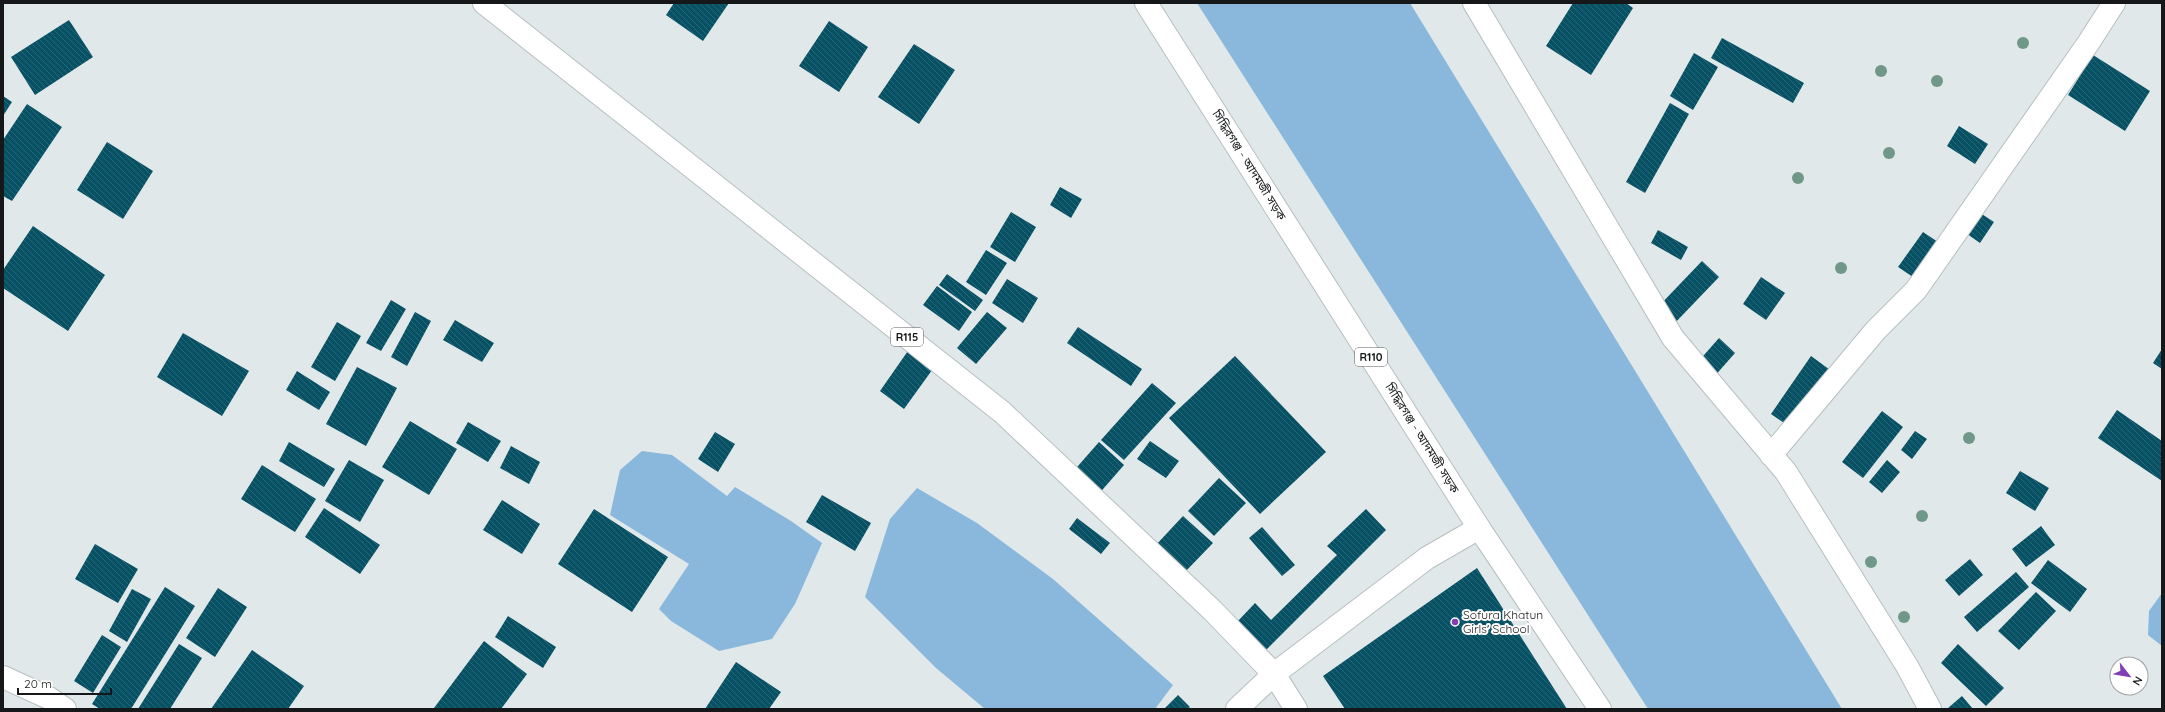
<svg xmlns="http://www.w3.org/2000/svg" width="2165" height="712" font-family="Quicksand,'Noto Sans Bengali',sans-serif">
<defs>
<pattern id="building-back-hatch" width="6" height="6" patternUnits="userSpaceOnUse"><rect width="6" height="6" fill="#075165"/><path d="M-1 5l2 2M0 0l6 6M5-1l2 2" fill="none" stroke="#2b6676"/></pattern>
</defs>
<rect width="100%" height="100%" fill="#e0e8e9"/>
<path fill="#8ab8dd" d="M 1197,3 L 1410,3 L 1842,709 L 1648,709 Z
M 642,451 L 672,455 L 727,496 L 735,487 L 791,521 L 822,543 L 795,604 L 772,639 L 719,651 L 671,621 L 659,609 L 689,564 L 610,515 L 620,470 Z
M 917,488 L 977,523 L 1053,579 L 1173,685 L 1155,709 L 985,709 L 936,668 L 865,597 L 890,519 Z
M 2162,593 L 2162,646 L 2148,635 L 2149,611 Z"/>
<path fill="url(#building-back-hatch)" d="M 674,3 L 729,3 L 703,41 L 666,15 Z
M 1573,3 L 1626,3 L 1633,8 L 1591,75 L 1546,46 Z
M 69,20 L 93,57 L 35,95 L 11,57 Z
M 829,21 L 868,47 L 839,92 L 799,66 Z
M 1722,38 L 1804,83 L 1793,103 L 1711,58 Z
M 914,44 L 955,70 L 919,124 L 878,97 Z
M 1694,53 L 1718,67 L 1693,110 L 1670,96 Z
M 2093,55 L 2150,91 L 2125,131 L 2068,95 Z
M 3,96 L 12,102 L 3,116 Z
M 1670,103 L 1689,114 L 1645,193 L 1626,182 Z
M 27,104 L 62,127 L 12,201 L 3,196 L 3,140 Z
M 1959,126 L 1988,144 L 1975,164 L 1947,146 Z
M 107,142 L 153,171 L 123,219 L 77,190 Z
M 1060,187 L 1082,199 L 1071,218 L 1050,205 Z
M 1974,209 L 1994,222 L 1980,243 L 1960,229 Z
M 1011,212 L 1036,227 L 1015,262 L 990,247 Z
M 33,226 L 105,275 L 68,331 L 3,288 L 3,270 Z
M 1658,230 L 1688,247 L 1681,260 L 1651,243 Z
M 1923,232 L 1941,244 L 1916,279 L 1898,267 Z
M 986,250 L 1007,263 L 986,295 L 966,282 Z
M 1702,261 L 1719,277 L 1673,325 L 1656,309 Z
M 947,274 L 983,300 L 975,311 L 939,285 Z
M 1761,277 L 1785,293 L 1766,320 L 1743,304 Z
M 1007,279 L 1038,298 L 1023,323 L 992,303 Z
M 937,286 L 972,312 L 959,331 L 923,305 Z
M 391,300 L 406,309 L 381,351 L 366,343 Z
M 415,312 L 431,321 L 407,366 L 391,357 Z
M 987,312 L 1007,328 L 976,364 L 957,348 Z
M 455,320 L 494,343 L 482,362 L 443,340 Z
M 337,322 L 361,336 L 335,381 L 311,367 Z
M 1078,327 L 1142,369 L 1131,386 L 1067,343 Z
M 183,333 L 249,371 L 222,416 L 157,377 Z
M 1719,338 L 1735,353 L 1713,378 L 1697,363 Z
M 910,348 L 935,366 L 904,409 L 880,391 Z
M 2162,349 L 2162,369 L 2153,363 Z
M 1235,356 L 1326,452 L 1260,514 L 1169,418 Z
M 1811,356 L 1837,375 L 1797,432 L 1771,414 Z
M 357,367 L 397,388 L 366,446 L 326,424 Z
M 297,371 L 330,392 L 319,410 L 286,390 Z
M 1152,383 L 1176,403 L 1124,460 L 1101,440 Z
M 2117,410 L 2162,441 L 2162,481 L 2098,438 Z
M 1882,411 L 1903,427 L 1863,478 L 1842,462 Z
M 410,421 L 457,449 L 429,495 L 382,467 Z
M 468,422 L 501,441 L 488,462 L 456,443 Z
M 1915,431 L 1927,439 L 1912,459 L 1901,450 Z
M 715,432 L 735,444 L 718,472 L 698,459 Z
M 1150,441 L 1179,461 L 1166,478 L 1137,459 Z
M 289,442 L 335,469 L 324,487 L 279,461 Z
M 1099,442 L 1124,465 L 1097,496 L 1071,474 Z
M 511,446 L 540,462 L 529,484 L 500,468 Z
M 349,460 L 384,480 L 360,522 L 325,501 Z
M 1887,460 L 1900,472 L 1882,493 L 1869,482 Z
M 262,465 L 316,499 L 295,532 L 241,499 Z
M 2020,471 L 2049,488 L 2035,511 L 2006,493 Z
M 1219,478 L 1246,503 L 1214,536 L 1188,511 Z
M 822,495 L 871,523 L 855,551 L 806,522 Z
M 502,500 L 540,524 L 522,554 L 483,530 Z
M 324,508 L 380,545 L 360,574 L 305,537 Z
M 594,509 L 668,557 L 632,612 L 558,564 Z
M 1366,509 L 1386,530 L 1266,650 L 1238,621 L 1255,603 L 1271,620 L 1337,555 L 1327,546 Z
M 1183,516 L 1213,543 L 1184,573 L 1155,546 Z
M 1077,518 L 1110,543 L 1101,554 L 1069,529 Z
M 2041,526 L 2055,545 L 2026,567 L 2012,549 Z
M 1262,527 L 1295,565 L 1282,576 L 1249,538 Z
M 95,544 L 138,569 L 118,603 L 75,579 Z
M 1970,559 L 1983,575 L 1959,596 L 1945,580 Z
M 2048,560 L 2087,589 L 2070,612 L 2031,583 Z
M 1477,568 L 1567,709 L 1345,709 L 1323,676 Z
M 2016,572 L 2029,587 L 1977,632 L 1964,617 Z
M 165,587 L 195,606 L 131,709 L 100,709 L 92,704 Z
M 218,588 L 247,607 L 215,657 L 186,638 Z
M 132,589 L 151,599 L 127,642 L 109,631 Z
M 2036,592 L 2056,611 L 2019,650 L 1998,631 Z
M 508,616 L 556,647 L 543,668 L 495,637 Z
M 102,635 L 121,647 L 93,693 L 74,681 Z
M 484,641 L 527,674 L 501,709 L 435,709 L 434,708 Z
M 179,644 L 202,658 L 170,709 L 138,709 Z
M 1958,644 L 2004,688 L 1986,706 L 1941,663 Z
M 252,650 L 304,686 L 288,709 L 211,709 Z
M 736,662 L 781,692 L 769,709 L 705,709 Z
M 1178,695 L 1190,707 L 1187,709 L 1164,709 Z
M 1962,696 L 1973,709 L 1949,709 L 1948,708 Z"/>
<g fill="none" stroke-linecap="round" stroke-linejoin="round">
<defs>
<path id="minor" d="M 1474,3 L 1673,338 L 1786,472 L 1907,666 L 1930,709
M 1771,455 L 1876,330 L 1916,290 L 2089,42 L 2114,3
M 3,677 L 49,698 L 65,709
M 1237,709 L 1274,674 L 1427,558 L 1479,528"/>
<path id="primary" d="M 484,3 L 1002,412 L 1212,610 L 1274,674 L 1296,709
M 1146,3 L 1479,528 L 1600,709"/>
</defs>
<use href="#minor" stroke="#b7bfc0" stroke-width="24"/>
<use href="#primary" stroke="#b7bfc0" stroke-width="24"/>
<use href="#minor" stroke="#fff" stroke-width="22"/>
<use href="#primary" stroke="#fff" stroke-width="22"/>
</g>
<g fill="#709888">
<circle cx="2023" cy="43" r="6"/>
<circle cx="1881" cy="71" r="6"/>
<circle cx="1937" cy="81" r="6"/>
<circle cx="1889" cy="153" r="6"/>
<circle cx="1798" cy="178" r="6"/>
<circle cx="1841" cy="268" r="6"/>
<circle cx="1969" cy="438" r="6"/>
<circle cx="1922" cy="516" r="6"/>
<circle cx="1871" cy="562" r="6"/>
<circle cx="1904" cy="617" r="6"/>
</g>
<circle fill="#813fb3" stroke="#fff" stroke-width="1.5" cx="1455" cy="622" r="4"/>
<g text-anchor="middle" stroke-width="4" stroke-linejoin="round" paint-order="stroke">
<g fill="#fff" stroke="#5b5d5d" stroke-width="1">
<rect x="891" y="328" width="32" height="18" rx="3"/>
<rect x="1355" y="348" width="32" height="18" rx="3"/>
</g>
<g font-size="11" font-weight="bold" fill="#151718">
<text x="907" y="341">R115</text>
<text x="1371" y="361">R110</text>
</g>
<g font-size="12" fill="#151718" stroke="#fff">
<text transform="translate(1249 165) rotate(58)" y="4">সিদ্ধিরগঞ্জ - আদমজী সড়ক</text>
<text transform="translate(1422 438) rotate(58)" y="4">সিদ্ধিরগঞ্জ - আদমজী সড়ক</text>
</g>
<g font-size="12" fill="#151718" stroke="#fff" text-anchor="start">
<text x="1463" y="619">Sofura Khatun<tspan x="1463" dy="14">Girls' School</tspan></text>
</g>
</g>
<rect width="2165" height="712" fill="none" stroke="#151718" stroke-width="8"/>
<g transform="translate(2129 676) rotate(121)"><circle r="19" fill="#ffffff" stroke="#a1a2a3"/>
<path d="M0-3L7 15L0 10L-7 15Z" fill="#813fb3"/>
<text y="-6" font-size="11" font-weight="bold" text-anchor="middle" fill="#151718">N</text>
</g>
<path d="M18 688v6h93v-6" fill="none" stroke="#151718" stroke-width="2"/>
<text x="24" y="688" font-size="12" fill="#151718" stroke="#ffffff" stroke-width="3" paint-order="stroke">20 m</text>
</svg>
